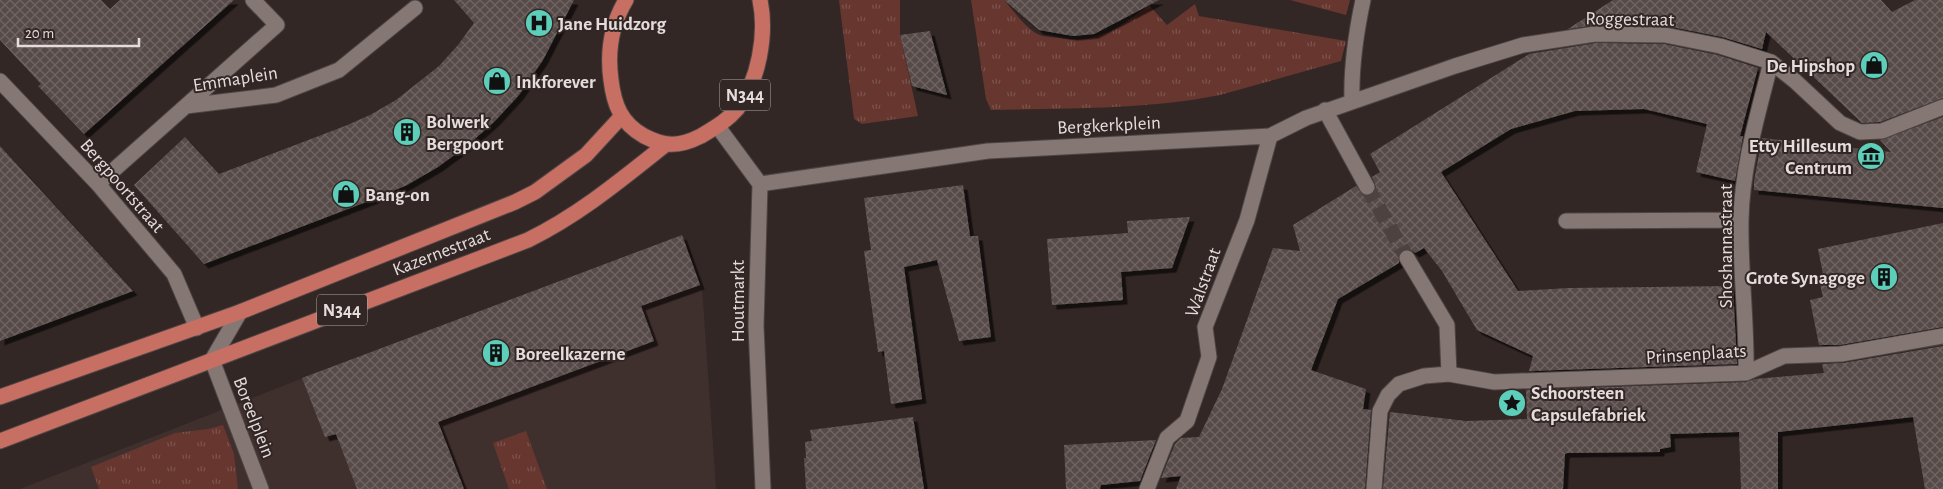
<svg xmlns="http://www.w3.org/2000/svg" width="1943" height="489" font-family="'Alegreya Sans',sans-serif">
<defs>
<pattern id="grass-tufts" width="24" height="20" patternUnits="userSpaceOnUse" patternTransform="scale(1.25)"><rect width="24" height="20" fill="#66362f"/><path d="M3 7l-1-3M5 7V3M7 7l1-3M15 17l-1-3M17 17v-4M19 17l1-3" fill="none" stroke="#7c534d"/></pattern>
<pattern id="building-cross-hatch" width="8" height="8" patternUnits="userSpaceOnUse" patternTransform="scale(1.25)"><rect width="8" height="8" fill="#574c49"/><path d="M0 0l8 8M0 8l8-8" fill="none" stroke="#6f6563"/></pattern>
<filter id="shadow"><feDropShadow dx="4.5" dy="4.5" stdDeviation="0" flood-color="#0009"/></filter>
</defs>
<rect width="100%" height="100%" fill="#322725"/>
<path fill="#40302d" d="M 683,236 L 702,287 L 716,489 L 20,489 L 285,385 Z"/>
<path fill="url(#grass-tufts)" d="M 839,0 L 900,0 L 900,35 L 918,116 L 862,124 L 854,119 Z
M 971,0 L 1004,0 C 1013,10 1028,31 1040,35 C 1045,37 1053,37 1059,38 C 1097,45 1120,27 1149,5 L 1167,25 L 1195,4 L 1199,16 L 1346,41 L 1341,61 L 1220,95 C 1145,110 1067,108 991,110 L 986,99 Z
M 1290,0 L 1350,0 L 1346,15 Z
M 223,425 L 234,454 L 238,489 L 99,489 L 91,467 L 175,433 L 208,429 Z
M 526,431 L 547,489 L 509,489 L 493,443 Z"/>
<path fill="url(#building-cross-hatch)" filter="url(#shadow)" d="M 0,0 L 101,0 L 110,9 L 120,0 L 234,0 L 84,134 L 38,86 L 41,84 L 0,40 Z
M 454,0 L 574,0 L 543,60 L 519,95 L 495,121 L 468,145 L 438,167 L 407,185 L 374,199 L 204,264 L 134,185 L 185,137 L 219,174 L 345,126 L 370,115 L 396,100 L 439,66 L 458,45 L 474,23 Z
M 1004,0 L 1159,0 L 1094,34 L 1073,36 L 1039,30 Z
M 1613,0 L 1881,0 L 1892,12 L 1915,0 L 1943,0 L 1943,98 L 1880,122 L 1862,123 L 1766,32 L 1762,49 L 1722,37 L 1667,26 L 1595,25 L 1568,29 Z
M 930,31 L 947,95 L 912,86 L 900,35 Z
M 1596,43 L 1664,44 L 1718,55 L 1758,68 L 1740,136 L 1743,136 L 1735,181 L 1696,172 L 1707,124 L 1644,109 L 1575,111 L 1511,129 L 1441,172 L 1518,291 L 1569,288 L 1733,286 L 1737,364 L 1529,371 L 1533,356 L 1477,330 L 1442,271 L 1424,248 L 1415,253 L 1411,250 L 1406,249 L 1399,254 L 1399,263 L 1338,299 L 1311,370 L 1366,389 L 1363,409 L 1371,410 L 1365,489 L 1176,489 L 1181,476 L 1161,478 L 1175,444 L 1181,438 L 1199,437 L 1222,389 L 1273,248 L 1300,251 L 1293,225 L 1356,186 L 1363,195 L 1372,195 L 1376,187 L 1372,177 L 1380,172 L 1370,154 L 1529,54 Z
M 1943,117 L 1943,208 L 1754,190 L 1754,181 L 1762,138 L 1891,152 L 1880,140 Z
M 0,146 L 32,181 L 133,291 L 0,341 Z
M 963,185 L 970,236 L 978,236 L 991,337 L 959,341 L 937,260 L 904,267 L 922,399 L 891,404 L 884,351 L 878,352 L 864,251 L 871,250 L 864,198 Z
M 1190,217 L 1172,268 L 1121,272 L 1123,300 L 1052,305 L 1047,239 L 1128,233 L 1127,221 Z
M 1943,223 L 1943,327 L 1840,345 L 1819,345 L 1810,300 L 1823,297 L 1820,284 L 1825,284 L 1818,249 Z
M 682,235 L 700,285 L 641,306 L 654,341 L 438,422 L 464,489 L 357,489 L 336,434 L 325,437 L 302,378 Z
M 1943,346 L 1943,489 L 1925,489 L 1913,417 L 1778,432 L 1778,489 L 1741,489 L 1739,432 L 1670,434 L 1671,447 L 1660,449 L 1660,452 L 1567,453 L 1565,454 L 1563,489 L 1383,489 L 1390,412 L 1466,421 L 1527,419 L 1526,390 L 1746,382 L 1755,379 L 1824,373 L 1822,364 L 1843,363 Z
M 913,417 L 924,489 L 806,489 L 804,458 L 806,458 L 805,442 L 812,441 L 810,430 Z
M 1156,440 L 1140,481 L 1101,485 L 1100,489 L 1066,489 L 1064,445 Z"/>
<g fill="none" stroke-linecap="round" stroke-linejoin="round">
<path stroke="#4d4240" stroke-width="15" stroke-dasharray="15 8" stroke-linecap="butt" d="M 1367,187 L 1407,258"/>
<defs>
<path id="minor" d="M 0,81 L 98,184 L 174,274 L 197,328
M 1352,100 C 1351,66 1356,33 1363,0
M 186,106 L 276,95 L 339,70 L 415,8
M 1325,110 L 1367,187
M 718,127 L 760,184 L 756,326 L 763,489
M 98,184 L 277,25 L 253,0
M 760,184 L 988,151 L 1270,136 L 1306,118 L 1455,66 L 1523,45 L 1595,34 L 1665,35 L 1720,46 L 1771,62 L 1795,81 L 1840,123 L 1860,132 L 1882,131 L 1943,107
M 1566,221 L 1741,220
M 1407,258 L 1447,325 L 1449,374
M 240,312 L 212,360 L 261,489
M 1746,373 C 1747,322 1740,271 1741,220 C 1742,166 1758,114 1771,62
M 1147,489 L 1167,438 L 1187,421 L 1209,357 L 1205,327 L 1247,220 L 1270,136
M 1374,489 L 1380,411 L 1388,395 L 1399,384 L 1424,376 L 1449,374 L 1494,382 L 1746,373 L 1784,356 L 1841,354 L 1943,336"/>
<path id="major" d="M 626,0 C 611,25 607,51 611,80 C 614,105 621,123 644,136 C 665,147 679,147 701,136 C 714,128 727,121 737,109 C 759,81 767,34 760,0
M 0,397 L 240,312 L 515,202 L 535,192 L 586,155 L 621,117
M 0,441 L 528,240 C 579,215 621,180 665,145"/>
</defs>
<use href="#minor" stroke="#4e4544" stroke-width="17"/>
<use href="#major" stroke="#4e4544" stroke-width="17"/>
<use href="#minor" stroke="#847774" stroke-width="15"/>
<use href="#major" stroke="#c76f63" stroke-width="15"/>
</g>
<defs>
<symbol id="hospital-disc" viewBox="-11 -11 22 22"><circle r="9.5" fill="#5dceb9" stroke="#322725"/><path d="M-5-5h3v3.5h4V-5h3V5h-3V1.5h-4V5h-3Z" fill="#111"/></symbol>
<symbol id="shop-disc" viewBox="-11 -11 22 22"><circle r="9.5" fill="#5dceb9" stroke="#322725"/><path d="M-5-2.5h2.3a2.7 3.5 0 0 1 5.4 0H5L5.5 6h-11ZM-1.5-2.5h3a1.5 2.3 0 0 0-3 0Z" fill="#111"/></symbol>
<symbol id="building-disc" viewBox="-11 -11 22 22"><circle r="9.5" fill="#5dceb9" stroke="#322725"/><path d="M-4-6H4V6H1V3H-1V6H-4ZM-2.5-4.3h1.7v1.8h-1.7ZM.8-4.3h1.7v1.8H.8ZM-2.5-1h1.7V.8h-1.7ZM.8-1h1.7V.8H.8Z" fill="#111"/></symbol>
<symbol id="museum-disc" viewBox="-11 -11 22 22"><circle r="9.5" fill="#5dceb9" stroke="#322725"/><path d="M0-6L6-3V-2H-6V-3ZM-5-1h2V3h-2ZM-1-1h2V3h-2ZM3-1h2V3H3ZM-6 4H6V6H-6Z" fill="#111"/></symbol>
<symbol id="sight-disc" viewBox="-11 -11 22 22"><circle r="9.5" fill="#5dceb9" stroke="#322725"/><path d="M0-6L1.8-2.2L6-1.7L2.9 1.2L3.7 5.4L0 3.3L-3.7 5.4L-2.9 1.2L-6-1.7L-1.8-2.2Z" fill="#111"/></symbol>
</defs>
<g fill-rule="evenodd">
<use href="#hospital-disc" x="523" y="7" width="32" height="32"/>
<use href="#shop-disc" x="1858" y="49" width="32" height="32"/>
<use href="#shop-disc" x="481" y="65" width="32" height="32"/>
<use href="#building-disc" x="391" y="116" width="32" height="32"/>
<use href="#museum-disc" x="1855" y="140" width="32" height="32"/>
<use href="#shop-disc" x="330" y="178" width="32" height="32"/>
<use href="#building-disc" x="1868" y="261" width="32" height="32"/>
<use href="#building-disc" x="480" y="337" width="32" height="32"/>
<use href="#sight-disc" x="1496" y="387" width="32" height="32"/>
</g>
<g text-anchor="middle" stroke-width="4" stroke-linejoin="round" paint-order="stroke">
<g fill="#322725" stroke="#afa6a5" stroke-width="1">
<rect x="720" y="79.5" width="50" height="31" rx="4"/>
<rect x="317" y="294.5" width="50" height="31" rx="4"/>
</g>
<g font-size="18" font-weight="bold" fill="#e5dddc">
<text x="745" y="101">N344</text>
<text x="342" y="316">N344</text>
</g>
<g font-size="19" fill="#e5dddc" stroke="#322725">
<text transform="translate(1630 18) rotate(1)" y="7">Roggestraat</text>
<text transform="translate(235 78) rotate(-9)" y="7">Emmaplein</text>
<text transform="translate(1109 124) rotate(-3)" y="7">Bergkerkplein</text>
<text transform="translate(123 185) rotate(49)" y="7">Bergpoortstraat</text>
<text transform="translate(1725 246) rotate(-90)" y="7">Shoshannastraat</text>
<text transform="translate(441 251) rotate(-21)" y="7">Kazernestraat</text>
<text transform="translate(1202 282) rotate(-70)" y="7">Walstraat</text>
<text transform="translate(737 301) rotate(-90)" y="7">Houtmarkt</text>
<text transform="translate(1696 353) rotate(-4)" y="7">Prinsenplaats</text>
<text transform="translate(255 417) rotate(69)" y="7">Boreelplein</text>
</g>
<g font-size="19" font-weight="bold" fill="#e5dddc" stroke="#322725" text-anchor="start">
<text x="558" y="30">Jane Huidzorg</text>
<text x="1855" y="72" text-anchor="end">De Hipshop</text>
<text x="516" y="88">Inkforever</text>
<text x="426" y="128">Bolwerk<tspan x="426" dy="22">Bergpoort</tspan></text>
<text x="1852" y="152" text-anchor="end">Etty Hillesum<tspan x="1852" dy="22">Centrum</tspan></text>
<text x="365" y="201">Bang-on</text>
<text x="1865" y="284" text-anchor="end">Grote Synagoge</text>
<text x="515" y="360">Boreelkazerne</text>
<text x="1531" y="399">Schoorsteen<tspan x="1531" dy="22">Capsulefabriek</tspan></text>
</g>
</g>
<path d="M18 38v8h121v-8" fill="none" stroke="#e5dddc" stroke-width="2.5"/>
<text x="25" y="38" font-size="15" fill="#e5dddc" stroke="#322725" stroke-width="4" paint-order="stroke">20 m</text>
</svg>
